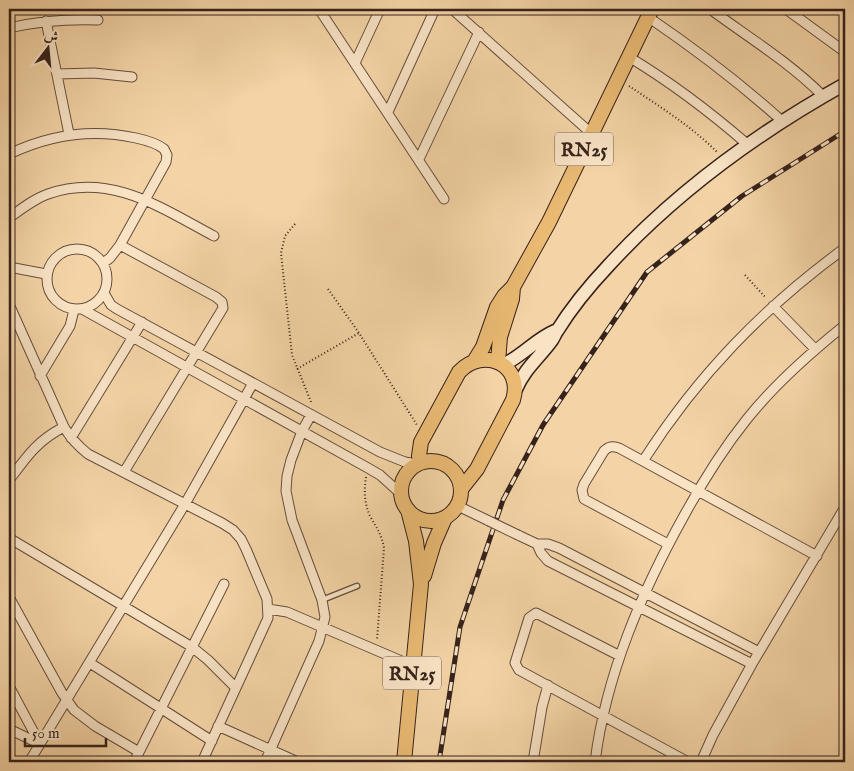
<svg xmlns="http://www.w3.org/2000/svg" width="854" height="771" font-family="'IM FELL English',Amiri,serif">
<rect width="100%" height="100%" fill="#f4d4a6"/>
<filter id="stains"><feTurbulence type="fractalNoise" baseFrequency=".004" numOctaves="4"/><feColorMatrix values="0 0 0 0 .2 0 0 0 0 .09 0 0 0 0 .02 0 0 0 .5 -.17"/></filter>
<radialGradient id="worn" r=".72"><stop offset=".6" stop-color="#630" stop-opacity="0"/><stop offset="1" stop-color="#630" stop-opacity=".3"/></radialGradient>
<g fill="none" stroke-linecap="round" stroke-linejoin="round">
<defs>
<path id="lane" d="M 322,600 L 357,586"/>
<path id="street" d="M 319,9 L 444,199
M 452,9 L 592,134
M 710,9 C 748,37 789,62 823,96
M 786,9 L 845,52
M 648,17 C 695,49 740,83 782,121
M 46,21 L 69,134
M 9,28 C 39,21 68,19 98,20
M 629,57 C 672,83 709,111 747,144
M 355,63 L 380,9
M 57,74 L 94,73 L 132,77
M 388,112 L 435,9
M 9,154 C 49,135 92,128 136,138 C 145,140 157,143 164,149 L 167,155 L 166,162 L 120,245 L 110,258 L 103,263
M 419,159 L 479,32
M 9,218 C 21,209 34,199 48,194 C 111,172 161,208 214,236
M 120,245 L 216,297 L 222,302 L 223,308 L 124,472
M47 279a30 30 0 1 1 60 0a30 30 0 1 1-60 0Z
M 9,267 L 46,274
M 104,293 L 111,305 L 117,309 L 380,452 L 405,462 L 417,464
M 9,304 L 64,427 C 71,439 78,446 88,454 L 222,523 L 233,530 L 241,539 L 246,549 L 267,599 L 268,618 L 202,762
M 773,306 L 815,349
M 82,309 L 368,468 L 380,475 L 401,494
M 40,376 L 70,326 L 74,310
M 71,438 L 142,322
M 643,461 C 698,375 763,308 845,248
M 10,479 C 27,456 38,440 64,427
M 458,506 L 489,521
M 518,535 L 537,544 L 548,544 L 559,548 L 759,652
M 9,538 L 192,647 L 208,660 L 236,688
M 537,544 L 541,553 L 548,561 L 752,664
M 668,544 L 584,499 L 582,490 L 584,484 L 604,451 C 609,446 612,446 619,448 L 817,556
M 9,597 L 62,693 L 74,710 L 95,726 L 139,752
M 268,609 L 287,612 L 413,666
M 620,656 L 536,613 L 529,618 L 515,663 L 519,670 L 688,762
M 90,663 L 212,741
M 9,686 L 40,744
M 218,726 L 298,762
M 9,729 L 40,744
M 9,758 L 16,762
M 29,762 L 185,504 L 253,383
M 134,762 L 224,584
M 265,762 L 319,641 L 325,617 L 322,600 L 292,520 L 286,491 L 287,476 L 291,460 L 302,431 L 311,415
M 533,762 L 542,707 L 548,685
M 595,762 C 606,674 642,591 685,514 C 703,481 723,449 747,419 C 775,384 810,353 845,325
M 701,762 L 713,735 L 752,664 L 845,507"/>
<path id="secondary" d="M 503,365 C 522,356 536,339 555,331
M 516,389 C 525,368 539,358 552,340 C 554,337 555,334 557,331 C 570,310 592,283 609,265 C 677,191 757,133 845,84"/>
<path id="primary" d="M 475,360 L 483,347 L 497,307 L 504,296 L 513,287 L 549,222 L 652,9
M 498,362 L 500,337 L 512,299 L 513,287
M401 491a30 30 0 1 1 60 0a30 30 0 1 1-60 0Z
M 420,463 L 419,456 L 421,442 L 459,372 C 483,346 524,364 513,400 L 477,469 L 462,488
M 424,576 L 434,543 L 445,518
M 404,762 L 421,584 L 416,541 L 408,510"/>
</defs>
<use href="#lane" stroke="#654e3e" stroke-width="7"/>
<use href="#street" stroke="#654e3e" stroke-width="11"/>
<use href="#secondary" stroke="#35221b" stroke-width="15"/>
<use href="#primary" stroke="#35221b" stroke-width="16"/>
<path stroke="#35221b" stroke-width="2" stroke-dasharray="1 2.5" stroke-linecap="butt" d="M 629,86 C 659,106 691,126 717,152
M 295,224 L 285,236 L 281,253 L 292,355 L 311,402
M 745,275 L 766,298
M 328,289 L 359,333 L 417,425
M 297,369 L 359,333
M 366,477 C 364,490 364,503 370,516 C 376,527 382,535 384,548 L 377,640"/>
<use href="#lane" stroke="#f8e3c5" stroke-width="4.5"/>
<use href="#street" stroke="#f8e3c5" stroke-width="9"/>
<use href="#secondary" stroke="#f8e3c5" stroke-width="12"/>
<use href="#primary" stroke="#eaba73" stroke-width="14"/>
<defs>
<path id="rail" d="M 439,762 L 460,627 L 503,500 L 543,425 L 647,272 L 742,196 L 845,131"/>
</defs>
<use href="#rail" stroke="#35221b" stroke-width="5"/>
<use href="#rail" stroke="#f8e3c5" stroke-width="3" stroke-dasharray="9" stroke-linecap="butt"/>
<defs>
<path id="street-bridge" d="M 489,521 L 518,535"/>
</defs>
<use href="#street-bridge" stroke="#654e3e" stroke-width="11" stroke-linecap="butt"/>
<use href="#street-bridge" stroke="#f8e3c5" stroke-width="9"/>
</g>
<g text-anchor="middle" stroke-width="4" stroke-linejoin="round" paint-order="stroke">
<g fill="#f8e3c5" stroke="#705c4e" stroke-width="1">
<rect x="555" y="132.5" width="58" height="33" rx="4"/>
<rect x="383" y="656.5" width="58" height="33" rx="4"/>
</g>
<g font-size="19" font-weight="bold" fill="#35221b">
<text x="584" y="156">RN25</text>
<text x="412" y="680">RN25</text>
</g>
</g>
<rect width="854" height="771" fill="none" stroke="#f4d4a6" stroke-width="30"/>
<rect x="10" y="10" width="834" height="751" fill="none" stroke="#35221b" stroke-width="2.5"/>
<rect x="15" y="15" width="824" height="741" fill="none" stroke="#35221b"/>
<g transform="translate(48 48) rotate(16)" stroke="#f8e3c5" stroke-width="4" paint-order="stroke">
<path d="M0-4L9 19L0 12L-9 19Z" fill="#35221b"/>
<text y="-8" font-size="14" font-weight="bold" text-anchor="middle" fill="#35221b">ش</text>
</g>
<path d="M25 738v8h81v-8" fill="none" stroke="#35221b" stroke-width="2.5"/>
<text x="32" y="738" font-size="15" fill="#35221b" stroke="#f8e3c5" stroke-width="4" paint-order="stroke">50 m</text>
<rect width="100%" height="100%" filter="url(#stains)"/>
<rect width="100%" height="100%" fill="url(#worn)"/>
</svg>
